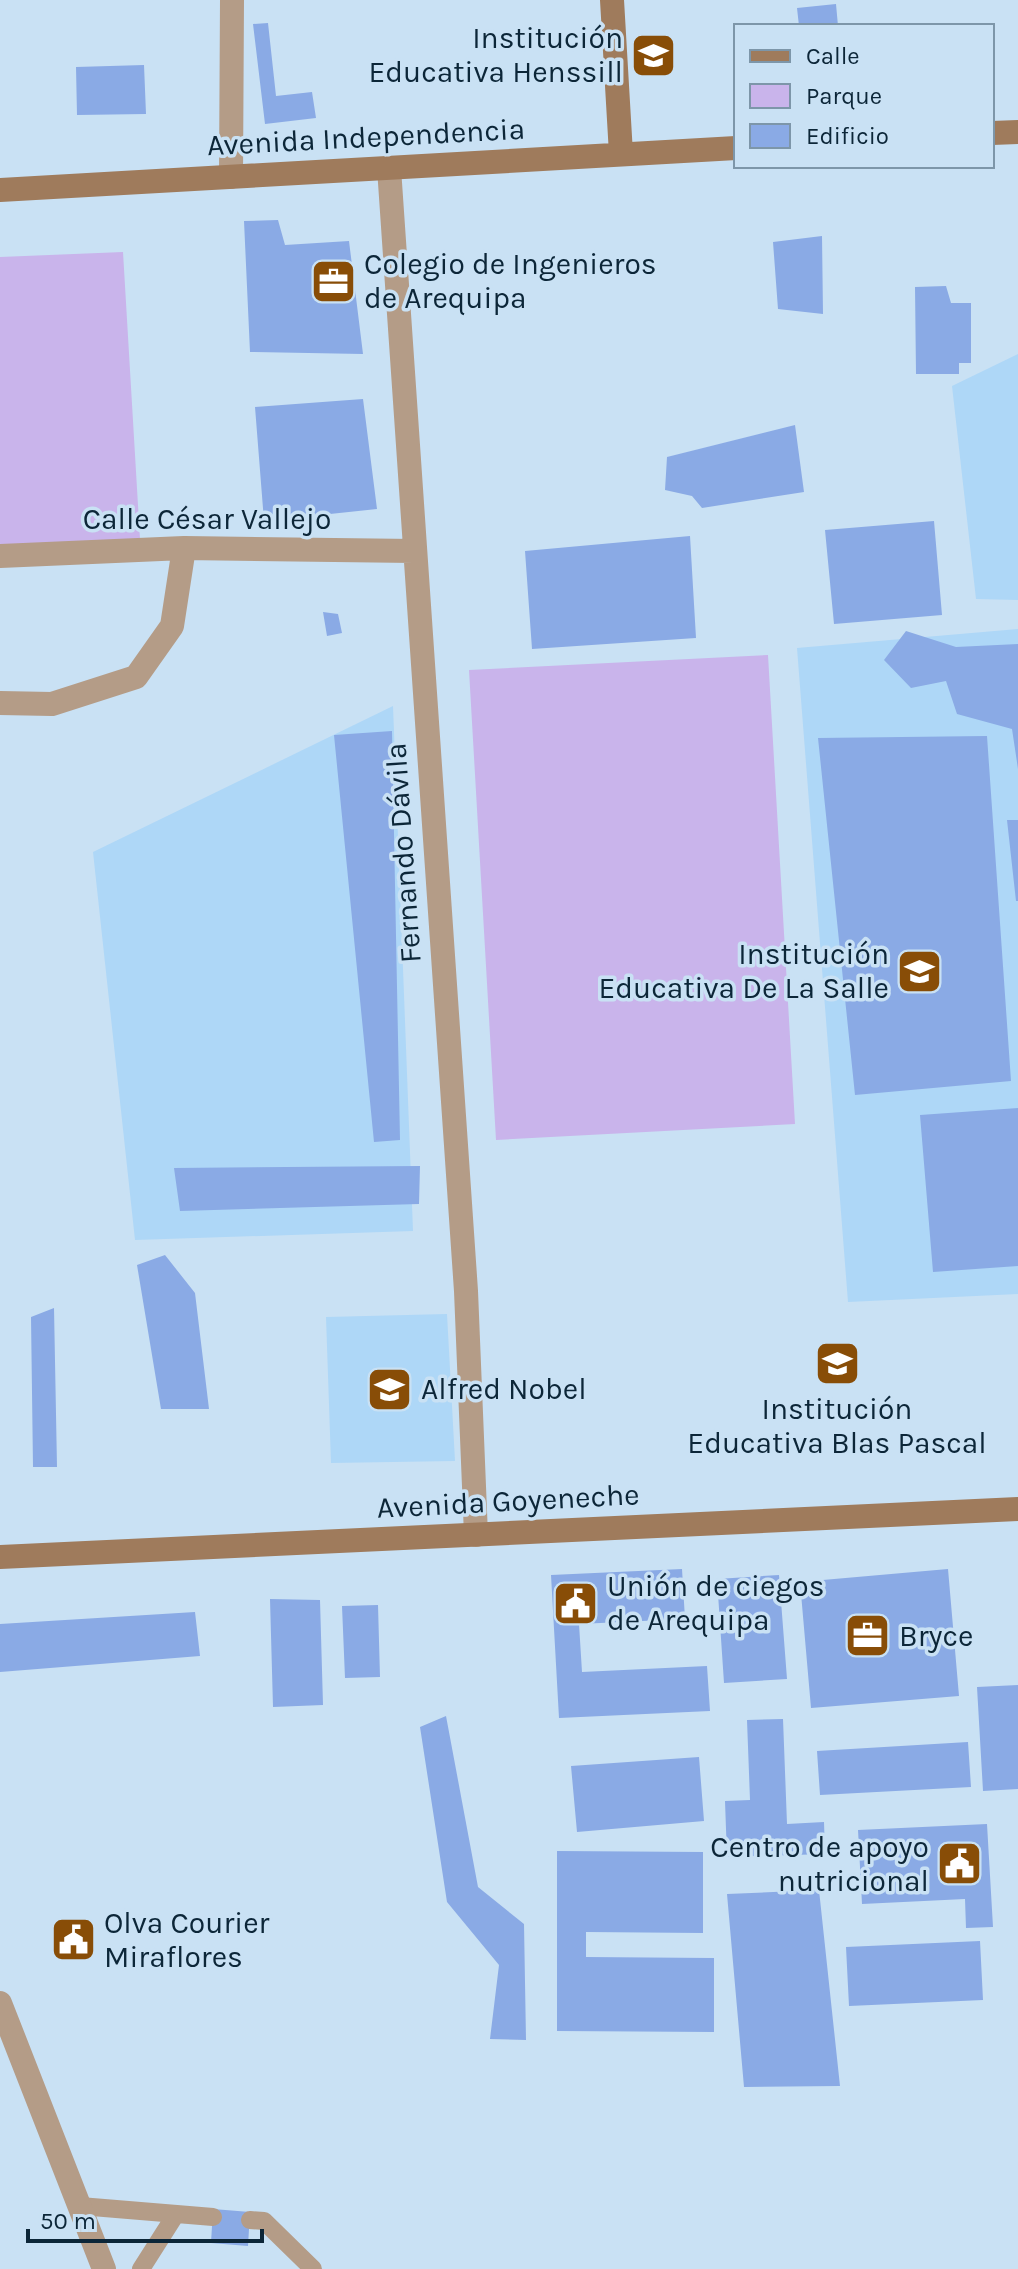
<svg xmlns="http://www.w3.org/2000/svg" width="1018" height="2269" font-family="Karla,sans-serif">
<rect width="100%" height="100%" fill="#c9e1f4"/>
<path fill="#aed7f7" d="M 1018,354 L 1018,600 L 976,599 L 952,386 Z
M 1018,629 L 1018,1294 L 848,1302 L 797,648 Z
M 393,706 L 413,1231 L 135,1240 L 93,852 Z
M 447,1314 L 455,1461 L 331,1463 L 326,1317 Z"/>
<path fill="#c9b4eb" d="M 123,252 L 140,539 L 0,547 L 0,257 Z
M 768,655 L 795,1124 L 496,1140 L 469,670 Z"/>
<path fill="#8aaae5" d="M 836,4 L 838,26 L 799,26 L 797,8 Z
M 268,23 L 276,96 L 312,92 L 316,118 L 265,124 L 253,24 Z
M 144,65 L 146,114 L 77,115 L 76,67 Z
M 278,220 L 285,245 L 349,241 L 363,354 L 250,352 L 244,221 Z
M 822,236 L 823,314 L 778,309 L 773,242 Z
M 946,286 L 951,303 L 971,303 L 971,363 L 959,363 L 959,374 L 916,374 L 915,287 Z
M 363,399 L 377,509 L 264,521 L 255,407 Z
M 795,425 L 804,492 L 702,508 L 692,496 L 665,490 L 667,457 Z
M 934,521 L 942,615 L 834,624 L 825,530 Z
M 690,536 L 696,638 L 532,649 L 525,551 Z
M 323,612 L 338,614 L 342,633 L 327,636 Z
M 906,631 L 956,647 L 1018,644 L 1018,769 L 1012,729 L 957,714 L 946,681 L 911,688 L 884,660 Z
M 392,731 L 400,1140 L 374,1142 L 334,735 Z
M 987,736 L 1011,1081 L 855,1095 L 818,738 Z
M 1007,820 L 1018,820 L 1018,901 L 1016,901 Z
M 1018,1108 L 1018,1266 L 933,1272 L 920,1115 Z
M 420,1166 L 419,1204 L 180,1211 L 174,1168 Z
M 165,1255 L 195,1293 L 209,1409 L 161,1409 L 137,1265 Z
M 54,1308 L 57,1467 L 33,1467 L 31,1317 Z
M 682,1569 L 685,1619 L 579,1624 L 582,1672 L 707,1666 L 710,1711 L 559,1718 L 551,1575 Z
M 948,1569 L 959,1696 L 811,1708 L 800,1582 Z
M 779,1575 L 787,1679 L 724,1683 L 717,1579 Z
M 270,1599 L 320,1600 L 323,1705 L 273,1707 Z
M 378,1605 L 380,1677 L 345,1678 L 342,1606 Z
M 195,1612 L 200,1656 L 0,1672 L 0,1624 Z
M 1018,1685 L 1018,1789 L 983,1791 L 977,1687 Z
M 446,1716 L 478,1887 L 524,1924 L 526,2040 L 490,2039 L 499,1965 L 447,1902 L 420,1727 Z
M 783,1719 L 787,1824 L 824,1822 L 825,1854 L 727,1857 L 725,1801 L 750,1800 L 747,1720 Z
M 968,1742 L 971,1787 L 820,1795 L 817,1751 Z
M 699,1757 L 704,1821 L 577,1832 L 571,1766 Z
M 987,1824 L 993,1927 L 966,1928 L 965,1899 L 862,1904 L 858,1830 Z
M 557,1851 L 703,1852 L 703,1933 L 586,1932 L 586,1957 L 714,1958 L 714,2032 L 557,2031 Z
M 819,1890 L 840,2086 L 744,2087 L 727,1894 Z
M 980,1941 L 983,2000 L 849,2006 L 846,1947 Z
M 213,2209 L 250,2212 L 248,2246 L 211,2243 Z"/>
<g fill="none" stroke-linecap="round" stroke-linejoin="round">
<path stroke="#b49c87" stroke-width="18" d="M 80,2206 L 213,2217
M 250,2220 L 264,2221 L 313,2269
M 141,2269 L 176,2214"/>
<path stroke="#b49c87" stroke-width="24" d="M 389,168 L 466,1291 L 476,1535
M 231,177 L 232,0
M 0,556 L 184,548 L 414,551
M 0,703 L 52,704 L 136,677 L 172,626 L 184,548
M 0,2003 L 104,2269"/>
<path stroke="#9f7b5c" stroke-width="24" d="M 612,0 L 621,154
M 992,133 L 1018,132
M 0,190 L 736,148
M 0,1557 L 1018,1509"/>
</g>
<defs>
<symbol id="school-square" viewBox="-11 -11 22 22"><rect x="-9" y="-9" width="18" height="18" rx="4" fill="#884d07" stroke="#c9e1f4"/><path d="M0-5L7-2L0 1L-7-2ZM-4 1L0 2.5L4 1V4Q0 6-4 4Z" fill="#fff"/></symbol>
<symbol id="office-square" viewBox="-11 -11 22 22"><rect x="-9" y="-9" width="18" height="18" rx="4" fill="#884d07" stroke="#c9e1f4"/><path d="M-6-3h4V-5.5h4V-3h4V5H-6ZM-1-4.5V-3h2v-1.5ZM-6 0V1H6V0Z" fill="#fff"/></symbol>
<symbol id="civic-square" viewBox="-11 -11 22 22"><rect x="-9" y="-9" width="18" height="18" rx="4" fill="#884d07" stroke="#c9e1f4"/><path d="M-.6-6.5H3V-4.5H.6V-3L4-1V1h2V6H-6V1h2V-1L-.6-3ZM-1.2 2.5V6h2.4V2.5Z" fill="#fff"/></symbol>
</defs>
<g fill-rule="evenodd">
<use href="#school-square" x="628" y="30" width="51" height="51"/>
<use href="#office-square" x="308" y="256" width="51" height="51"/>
<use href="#school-square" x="894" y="946" width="51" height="51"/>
<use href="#school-square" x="812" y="1338" width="51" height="51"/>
<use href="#school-square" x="364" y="1364" width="51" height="51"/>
<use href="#civic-square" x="550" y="1578" width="51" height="51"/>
<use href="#office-square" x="842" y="1610" width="51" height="51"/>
<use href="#civic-square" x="934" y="1838" width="51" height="51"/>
<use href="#civic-square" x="48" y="1914" width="51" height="51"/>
</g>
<g text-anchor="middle" stroke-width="7" stroke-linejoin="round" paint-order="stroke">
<g font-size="30" fill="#0c2638" stroke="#c9e1f4" text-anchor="start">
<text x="623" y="48" text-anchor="end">Institución<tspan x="623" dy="34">Educativa Henssill</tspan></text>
<text x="364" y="274">Colegio de Ingenieros<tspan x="364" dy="34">de Arequipa</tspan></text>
<text x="889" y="964" text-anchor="end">Institución<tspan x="889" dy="34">Educativa De La Salle</tspan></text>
<text x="421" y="1399">Alfred Nobel</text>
<text x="837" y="1419" text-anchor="middle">Institución<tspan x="837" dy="34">Educativa Blas Pascal</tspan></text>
<text x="607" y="1596">Unión de ciegos<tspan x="607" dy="34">de Arequipa</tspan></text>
<text x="899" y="1646">Bryce</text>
<text x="929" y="1857" text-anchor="end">Centro de apoyo<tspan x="929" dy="34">nutricional</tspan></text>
<text x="104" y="1933">Olva Courier<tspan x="104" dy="34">Miraflores</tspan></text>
</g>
<g font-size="30" fill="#0c2638" stroke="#c9e1f4">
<text transform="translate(366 137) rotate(-3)" y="10">Avenida Independencia</text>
<text x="207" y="529">Calle César Vallejo</text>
<text transform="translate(403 853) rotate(-94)" y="10">Fernando Dávila</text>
<text transform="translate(508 1501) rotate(-3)" y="10">Avenida Goyeneche</text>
</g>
</g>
<rect x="734" y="24" width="260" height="144" fill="#c9e1f4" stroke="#7d96a9" stroke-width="2"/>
<rect x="750" y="50" width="40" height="12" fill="#9f7b5c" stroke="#7d96a9" stroke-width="2"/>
<text x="806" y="64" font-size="24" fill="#0c2638">Calle</text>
<rect x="750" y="84" width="40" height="24" fill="#c9b4eb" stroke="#7d96a9" stroke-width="2"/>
<text x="806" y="104" font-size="24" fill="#0c2638">Parque</text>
<rect x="750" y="124" width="40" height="24" fill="#8aaae5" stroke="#7d96a9" stroke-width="2"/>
<text x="806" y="144" font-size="24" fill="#0c2638">Edificio</text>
<path d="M28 2229v12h234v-12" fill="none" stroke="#0c2638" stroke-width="4"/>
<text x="40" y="2229" font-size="24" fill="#0c2638" stroke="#c9e1f4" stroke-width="6" paint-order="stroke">50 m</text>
</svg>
